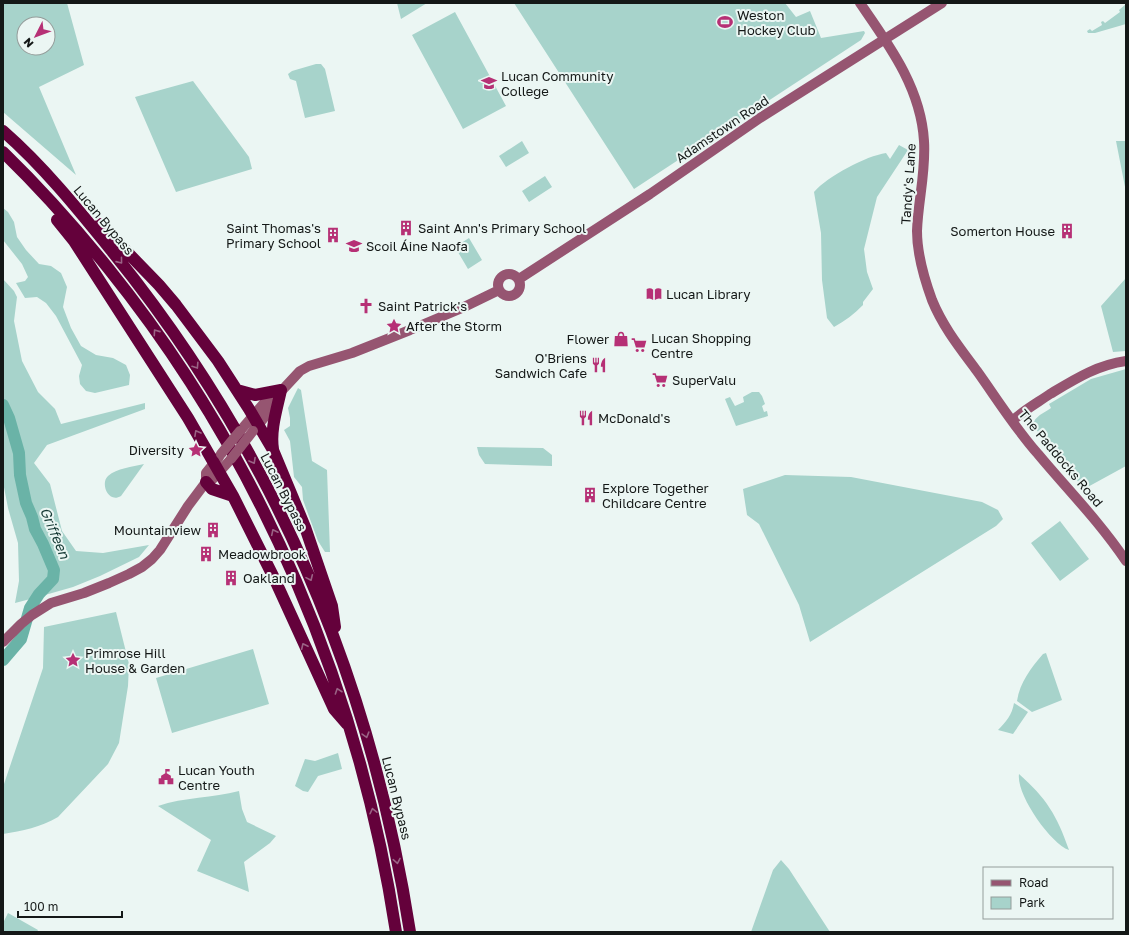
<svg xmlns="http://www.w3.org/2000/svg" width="1129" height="935" font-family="'Golos Text',sans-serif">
<rect width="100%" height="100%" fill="#ebf6f3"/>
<path fill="#a7d3cb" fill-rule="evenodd" d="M 3,3 L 67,3 L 84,65 L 39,87 L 76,175 L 3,112 ZM 24,24 L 48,24 L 48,48 L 24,48 Z
M 397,3 L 427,3 L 401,19 Z
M 514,3 L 785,3 L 796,17 L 810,11 L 821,38 L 864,31 L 865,33 L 861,40 L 634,189 Z
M 1126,4 L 1126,24 L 1095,33 L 1088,33 L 1087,31 L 1090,29 L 1092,31 L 1102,25 L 1101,22 L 1103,21 L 1105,23 L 1120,12 L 1119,10 Z
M 455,12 L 506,106 L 463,129 L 412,35 Z
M 316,64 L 321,64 L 325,69 L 335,111 L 305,118 L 296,81 L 290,79 L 288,74 L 292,71 Z
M 193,81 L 249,157 L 252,169 L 176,192 L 135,97 Z
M 522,141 L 529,153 L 506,167 L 499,156 Z
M 1116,141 L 1126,141 L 1126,192 Z
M 899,145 L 908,150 L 877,197 L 864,249 L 867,272 L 873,289 L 863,302 L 863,305 C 854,314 845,321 834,327 L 827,318 L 822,280 L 821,233 L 814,192 C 828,176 866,156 886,153 L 890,159 Z
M 545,176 L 552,187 L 529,202 L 522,191 Z
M 3,208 L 8,212 L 14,222 L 17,237 L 26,250 L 39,264 L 51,266 L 61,273 L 67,287 L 63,307 L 71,328 L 81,346 L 96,355 L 113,358 L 126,365 L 130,375 L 129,385 L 95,393 L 86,391 L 80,384 L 79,376 L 82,365 L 56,316 L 46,303 L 37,297 L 25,298 L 16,283 L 25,281 L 28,277 L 22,264 L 3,240 Z
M 469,238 L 482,260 L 468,269 L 455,247 Z
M 1126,278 L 1126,351 L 1113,352 L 1101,306 Z
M 3,279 L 14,291 L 17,297 L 14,321 L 22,361 L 38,392 L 55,409 L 61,424 L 145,403 L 145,409 L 47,445 L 34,463 L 50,484 L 62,531 L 76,551 L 103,553 L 149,545 L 139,557 L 100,576 L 73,587 L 38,597 L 15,603 L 19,581 L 18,543 L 8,508 L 3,482 Z
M 1126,369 L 1126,466 L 1084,489 L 1034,427 C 1031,418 1044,413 1051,408 L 1049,404 L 1091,379 Z
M 298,388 L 301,390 L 312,461 L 327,470 L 330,552 L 325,552 L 318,541 L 303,500 L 302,487 L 294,477 L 290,441 L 284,430 L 290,426 L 290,418 L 288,408 Z
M 752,392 L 759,392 L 762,396 L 765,404 L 762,406 L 764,412 L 767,411 L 768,416 L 736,426 L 725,399 L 730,397 L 735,406 L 744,402 L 743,397 Z
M 477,447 L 543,448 L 552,455 L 552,466 L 485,464 L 479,455 Z
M 144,464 L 121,496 C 108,504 100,483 108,476 C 117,468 132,467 144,464 Z
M 785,475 L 851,477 L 982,502 L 998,510 L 1003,519 L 996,526 L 810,642 L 799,605 L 759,524 L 747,515 L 743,489 Z
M 1060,521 L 1089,559 L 1060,581 L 1031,543 Z
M 116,612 L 129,664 L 128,686 L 119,743 L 108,764 L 58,817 C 41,827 22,831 3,834 L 3,787 L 43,668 L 44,627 Z
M 253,649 L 269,704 L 172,733 L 156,678 Z
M 1046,653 L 1062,700 L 1032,712 L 1017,701 C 1020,682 1031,668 1043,654 Z
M 1014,703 L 1028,712 L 1013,734 L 998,730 C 1006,722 1012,715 1014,703 Z
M 338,753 L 342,769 L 318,776 L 308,792 L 303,791 L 295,786 L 305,759 L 315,761 Z
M 1019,774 C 1046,798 1057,815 1069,850 C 1050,843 1016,794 1019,774 Z
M 239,791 L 242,809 L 247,822 L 276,836 L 270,843 L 244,862 L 249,892 L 197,871 L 211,840 L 158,806 C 184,797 213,798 239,791 Z
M 781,860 L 789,869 L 830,932 L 751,932 L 773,870 Z
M 8,913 L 38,930 L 37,932 L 3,932 L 3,923 Z"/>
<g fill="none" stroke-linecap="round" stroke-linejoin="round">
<path stroke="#6ab3a7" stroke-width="12" d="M 3,405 L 9,418 L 19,453 L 20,475 L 26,503 L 32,517 L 35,529 L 43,544 L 54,570 L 53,579 L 39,594 L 30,608 L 21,639 L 3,660"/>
<path stroke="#965571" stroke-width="10" d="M 860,3 C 889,45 921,88 924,141 C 926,172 918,201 917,231 C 917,255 924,278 932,300 C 943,327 960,348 977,371 C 997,399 1015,428 1038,454 C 1068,490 1099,521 1126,561
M498 285a11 11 0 1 1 22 0a11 11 0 1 1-22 0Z
M 519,279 L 650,194 L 760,118 L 942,3
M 1012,421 C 1024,410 1037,403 1050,394 C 1075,379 1097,365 1126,361
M 254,430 L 272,408 L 273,400
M 240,431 L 265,402 L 273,400 L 300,371 L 309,366 L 352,353 L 410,330 L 462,308 L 499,290
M 206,482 L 212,480 L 231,459
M 3,642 L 21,624 L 32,615 L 51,603 L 84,593 L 109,583 L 129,574 L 142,567 L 152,559 L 160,550 L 188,506 L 206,482 L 206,473 L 219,457"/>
<path stroke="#64013b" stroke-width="12" d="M 3,131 C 43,166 77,208 111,250 C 273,449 371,679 410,932
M 3,152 C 40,188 75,227 108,268 C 262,459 359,690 396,932
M 57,220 L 74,241 L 188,418 L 233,496 L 275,580 L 334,709 L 347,724
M 100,224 L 159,285 L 176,305 L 218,361 L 249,409 L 273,450 L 305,527 L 332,606 L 335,627
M 237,390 L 255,395 L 281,390 C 277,409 270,430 273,449
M 206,482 L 212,489 L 233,496"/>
<path stroke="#965571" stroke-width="10" d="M 221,454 L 240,431
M 231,459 L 253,431"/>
</g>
<defs><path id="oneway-chevron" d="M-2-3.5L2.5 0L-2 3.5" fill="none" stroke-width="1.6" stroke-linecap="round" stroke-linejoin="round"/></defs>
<g stroke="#9a6385">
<use href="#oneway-chevron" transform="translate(120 261) rotate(51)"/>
<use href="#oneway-chevron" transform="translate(156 332) rotate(-125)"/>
<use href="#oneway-chevron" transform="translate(196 366) rotate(57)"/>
<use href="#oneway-chevron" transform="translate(197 433) rotate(-119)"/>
<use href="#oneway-chevron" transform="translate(253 461) rotate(61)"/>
<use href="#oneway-chevron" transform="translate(274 532) rotate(-116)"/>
<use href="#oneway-chevron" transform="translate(310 578) rotate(66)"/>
<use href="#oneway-chevron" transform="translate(304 646) rotate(-115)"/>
<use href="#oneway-chevron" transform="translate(338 691) rotate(-109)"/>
<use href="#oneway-chevron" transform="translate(366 735) rotate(74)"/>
<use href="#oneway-chevron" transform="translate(373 811) rotate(-103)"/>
<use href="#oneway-chevron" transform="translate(397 861) rotate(79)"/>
</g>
<defs>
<symbol id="stadium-bare" viewBox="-9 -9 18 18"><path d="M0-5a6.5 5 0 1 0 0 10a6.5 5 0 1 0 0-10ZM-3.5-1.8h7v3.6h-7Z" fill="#b63075" stroke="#ebf6f3" stroke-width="2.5" paint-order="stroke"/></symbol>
<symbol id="school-bare" viewBox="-9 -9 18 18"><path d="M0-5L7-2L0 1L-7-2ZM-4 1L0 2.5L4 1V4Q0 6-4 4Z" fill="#b63075" stroke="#ebf6f3" stroke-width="2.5" paint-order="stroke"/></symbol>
<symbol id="building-bare" viewBox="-9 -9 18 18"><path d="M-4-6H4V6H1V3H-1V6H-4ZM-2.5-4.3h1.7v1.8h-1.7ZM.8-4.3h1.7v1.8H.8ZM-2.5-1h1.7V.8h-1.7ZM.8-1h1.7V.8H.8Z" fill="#b63075" stroke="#ebf6f3" stroke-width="2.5" paint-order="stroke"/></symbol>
<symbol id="library-bare" viewBox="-9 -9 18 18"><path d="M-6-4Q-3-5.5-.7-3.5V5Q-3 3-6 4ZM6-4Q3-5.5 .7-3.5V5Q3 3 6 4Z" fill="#b63075" stroke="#ebf6f3" stroke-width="2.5" paint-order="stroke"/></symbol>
<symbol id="church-bare" viewBox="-9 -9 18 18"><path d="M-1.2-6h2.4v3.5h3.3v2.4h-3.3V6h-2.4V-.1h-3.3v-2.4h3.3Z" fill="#b63075" stroke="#ebf6f3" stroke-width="2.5" paint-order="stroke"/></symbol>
<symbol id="sight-bare" viewBox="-9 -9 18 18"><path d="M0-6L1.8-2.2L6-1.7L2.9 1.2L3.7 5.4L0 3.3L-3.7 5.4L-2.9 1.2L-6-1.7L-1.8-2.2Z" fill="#b63075" stroke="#ebf6f3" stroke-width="2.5" paint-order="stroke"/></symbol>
<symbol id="shop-bare" viewBox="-9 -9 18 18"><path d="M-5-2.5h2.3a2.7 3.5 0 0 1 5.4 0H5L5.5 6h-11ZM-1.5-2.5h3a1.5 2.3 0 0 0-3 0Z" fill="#b63075" stroke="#ebf6f3" stroke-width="2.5" paint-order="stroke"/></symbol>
<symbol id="supermarket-bare" viewBox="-9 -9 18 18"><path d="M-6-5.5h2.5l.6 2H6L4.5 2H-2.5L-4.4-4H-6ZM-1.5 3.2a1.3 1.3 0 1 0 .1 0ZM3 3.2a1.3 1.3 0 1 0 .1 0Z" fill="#b63075" stroke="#ebf6f3" stroke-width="2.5" paint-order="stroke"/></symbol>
<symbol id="restaurant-bare" viewBox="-9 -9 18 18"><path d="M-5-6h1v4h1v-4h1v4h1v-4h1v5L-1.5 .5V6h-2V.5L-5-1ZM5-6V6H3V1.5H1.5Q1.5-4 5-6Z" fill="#b63075" stroke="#ebf6f3" stroke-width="2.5" paint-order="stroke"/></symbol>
<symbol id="civic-bare" viewBox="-9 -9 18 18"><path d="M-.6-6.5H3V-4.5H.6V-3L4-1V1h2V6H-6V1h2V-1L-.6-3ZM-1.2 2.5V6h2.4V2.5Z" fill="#b63075" stroke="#ebf6f3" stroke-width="2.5" paint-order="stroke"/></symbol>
</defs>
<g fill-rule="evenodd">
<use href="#stadium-bare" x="714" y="11" width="22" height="22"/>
<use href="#school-bare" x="478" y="72" width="22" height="22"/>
<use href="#building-bare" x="395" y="217" width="22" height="22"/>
<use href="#building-bare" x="1056" y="220" width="22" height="22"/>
<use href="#building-bare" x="322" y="224" width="22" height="22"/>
<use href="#school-bare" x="343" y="235" width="22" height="22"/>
<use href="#library-bare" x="643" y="283" width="22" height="22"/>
<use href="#church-bare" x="355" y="295" width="22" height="22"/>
<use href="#sight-bare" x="383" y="315" width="22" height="22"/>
<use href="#shop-bare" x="610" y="328" width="22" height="22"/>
<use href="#supermarket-bare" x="628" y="334" width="22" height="22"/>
<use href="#restaurant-bare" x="588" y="354" width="22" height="22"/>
<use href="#supermarket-bare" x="649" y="369" width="22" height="22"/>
<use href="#restaurant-bare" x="575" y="407" width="22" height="22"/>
<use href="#sight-bare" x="185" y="439" width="22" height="22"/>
<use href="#building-bare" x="579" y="484" width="22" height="22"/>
<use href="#building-bare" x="202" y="519" width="22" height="22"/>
<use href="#building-bare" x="195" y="543" width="22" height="22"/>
<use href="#building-bare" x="220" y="567" width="22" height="22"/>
<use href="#sight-bare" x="62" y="649" width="22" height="22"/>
<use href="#civic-bare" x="155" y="766" width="22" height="22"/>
</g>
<g text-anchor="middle" stroke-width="4" stroke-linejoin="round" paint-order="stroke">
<g font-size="13" fill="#141817" stroke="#ebf6f3" text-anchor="start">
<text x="737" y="20">Weston<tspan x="737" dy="15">Hockey Club</tspan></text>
<text x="501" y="81">Lucan Community<tspan x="501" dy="15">College</tspan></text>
<text x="321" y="233" text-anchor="end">Saint Thomas's<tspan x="321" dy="15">Primary School</tspan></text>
<text x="418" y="233">Saint Ann's Primary School</text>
<text x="1055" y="236" text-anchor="end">Somerton House</text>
<text x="366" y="251">Scoil Áine Naofa</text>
<text x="666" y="299">Lucan Library</text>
<text x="378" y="311">Saint Patrick's</text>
<text x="406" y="331">After the Storm</text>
<text x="651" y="343">Lucan Shopping<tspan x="651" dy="15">Centre</tspan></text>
<text x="609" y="344" text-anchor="end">Flower</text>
<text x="587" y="363" text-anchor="end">O'Briens<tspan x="587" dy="15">Sandwich Cafe</tspan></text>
<text x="672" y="385">SuperValu</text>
<text x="598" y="423">McDonald's</text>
<text x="184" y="455" text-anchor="end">Diversity</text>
<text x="602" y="493">Explore Together<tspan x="602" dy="15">Childcare Centre</tspan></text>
<text x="201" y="535" text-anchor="end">Mountainview</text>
<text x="218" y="559">Meadowbrook</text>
<text x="243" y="583">Oakland</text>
<text x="85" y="658">Primrose Hill<tspan x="85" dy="15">House &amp; Garden</tspan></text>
<text x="178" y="775">Lucan Youth<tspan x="178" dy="15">Centre</tspan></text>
</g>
<g font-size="13" fill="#141817" stroke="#ebf6f3">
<text transform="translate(722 129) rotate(-34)" y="5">Adamstown Road</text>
<text transform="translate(908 184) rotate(-86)" y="5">Tandy's Lane</text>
<text transform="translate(104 220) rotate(50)" y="5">Lucan Bypass</text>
<text transform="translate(1061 458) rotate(50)" y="5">The Paddocks Road</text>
<text transform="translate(284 492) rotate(63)" y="5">Lucan Bypass</text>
<text transform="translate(397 798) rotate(76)" y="5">Lucan Bypass</text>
</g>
<g font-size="14" font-style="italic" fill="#193c37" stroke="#ebf6f3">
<text transform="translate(55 533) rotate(67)" y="5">Griffeen</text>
</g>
</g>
<rect width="1129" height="935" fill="none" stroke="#141817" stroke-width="8"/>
<rect x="983" y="867" width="130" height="52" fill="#ebf6f3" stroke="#959d9b"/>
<rect x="991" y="880" width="20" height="6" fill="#965571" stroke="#959d9b"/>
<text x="1019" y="887" font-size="12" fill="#141817">Road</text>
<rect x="991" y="897" width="20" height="12" fill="#a7d3cb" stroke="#959d9b"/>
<text x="1019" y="907" font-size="12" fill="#141817">Park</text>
<g transform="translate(36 36) rotate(228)"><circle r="19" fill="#ebf6f3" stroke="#959d9b"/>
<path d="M0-3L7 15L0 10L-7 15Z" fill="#b63075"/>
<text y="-6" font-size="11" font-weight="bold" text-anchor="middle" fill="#141817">N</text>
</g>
<path d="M18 911v6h104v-6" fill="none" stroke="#141817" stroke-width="2"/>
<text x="24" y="911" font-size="12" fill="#141817" stroke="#ebf6f3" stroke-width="3" paint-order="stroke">100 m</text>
</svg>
